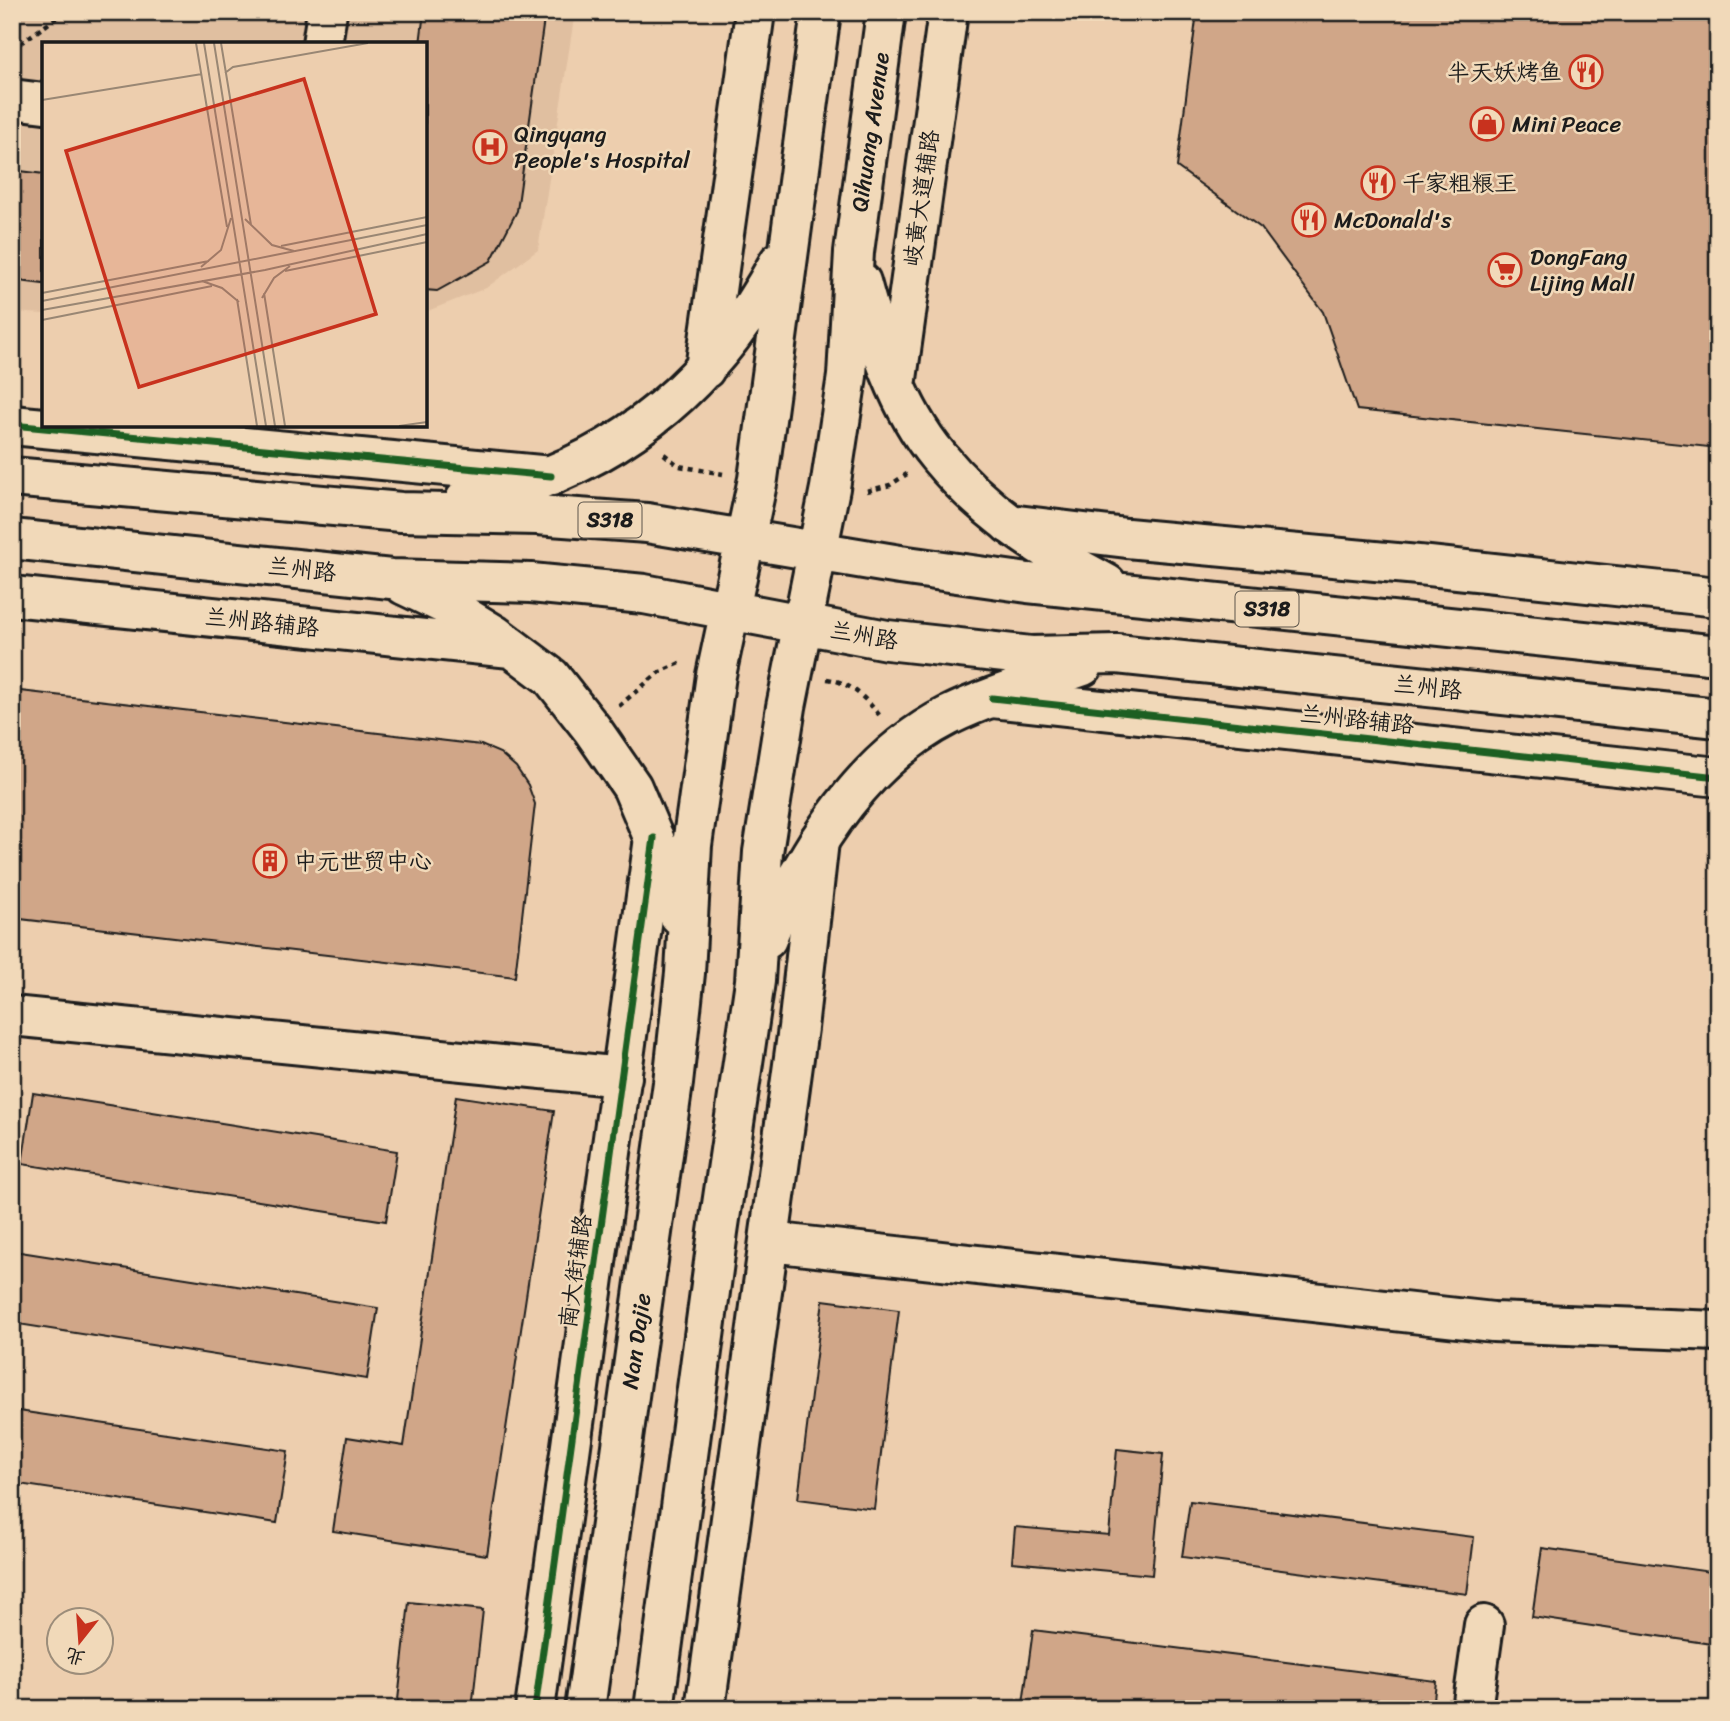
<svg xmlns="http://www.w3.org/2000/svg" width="1730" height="1721" font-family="Sriracha,'LXGW WenKai TC',sans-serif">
<rect width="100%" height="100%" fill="#edceae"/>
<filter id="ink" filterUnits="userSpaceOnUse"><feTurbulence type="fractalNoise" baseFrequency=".0143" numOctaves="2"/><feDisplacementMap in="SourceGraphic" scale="14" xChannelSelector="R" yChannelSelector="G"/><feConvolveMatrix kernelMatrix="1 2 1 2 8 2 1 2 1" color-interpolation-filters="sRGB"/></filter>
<g filter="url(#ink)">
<path fill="#e0bfa0" d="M 12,12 L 575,12 L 538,250 L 486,288 L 425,312 L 425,44 L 44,44 L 44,314 L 12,312 Z"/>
<path fill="#d0a688" stroke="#1c1c1c" stroke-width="2" d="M 424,12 L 545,12 L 517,211 L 491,261 L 437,291 L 425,290 L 425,44 L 420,44 Z
M 1197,12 L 1718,12 L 1718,448 L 1357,410 L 1323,312 L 1261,228 L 1177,167 Z
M 12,170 L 44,174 L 44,284 L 12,280 Z
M 12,690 L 481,745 L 500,753 L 516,767 L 528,785 L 535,804 L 515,977 L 12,918 Z
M 33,1093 L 397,1151 L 386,1221 L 22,1164 Z
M 456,1096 L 554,1111 L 487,1555 L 333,1531 L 347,1437 L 404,1446 Z
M 14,1251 L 378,1308 L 367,1379 L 12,1323 Z
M 823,1300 L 899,1310 L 874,1509 L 798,1499 Z
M 12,1410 L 288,1451 L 277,1523 L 12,1483 Z
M 1117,1449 L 1163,1454 L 1152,1575 L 1012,1562 L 1015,1527 L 1109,1535 Z
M 1190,1501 L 1474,1537 L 1467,1594 L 1182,1557 Z
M 1542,1548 L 1718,1573 L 1718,1645 L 1532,1617 Z
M 409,1602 L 483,1610 L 472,1709 L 397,1709 Z
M 1033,1630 L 1436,1681 L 1433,1709 L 1056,1709 L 1023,1704 Z"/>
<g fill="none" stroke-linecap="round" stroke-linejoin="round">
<defs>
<path id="minor" d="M 322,44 L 327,12
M 12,99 L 44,103
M 12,425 L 551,476
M 1009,524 L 1127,538 L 1429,566 L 1718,597
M 12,596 L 511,648
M 992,698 L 1718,777
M 12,1016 L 622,1077
M 770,1242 L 1493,1322 L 1718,1331
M 535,1709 L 654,838
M 705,1709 L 798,1028 L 819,841
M 1472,1709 L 1484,1625"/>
<path id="major" d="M 861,282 C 877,341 898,408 938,456 C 984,512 1044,551 1107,584
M 705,369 L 755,12
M 897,379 L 948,12
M 12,477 L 401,512 L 537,515 L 647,523 L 900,565 L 1028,583 L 1718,655
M 465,500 C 608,473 711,389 779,262
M 12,539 L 391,579 L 531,583 L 644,594 L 887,640 L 1031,656 L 1117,654 L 1718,718
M 404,585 L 446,605 L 495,635 L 551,677 L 592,729 L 632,787 L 662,858 L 679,915
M 767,939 C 777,908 795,881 811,854 C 845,797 889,746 948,716 C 991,695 1038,682 1083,666
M 585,1709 L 673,1083 L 685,973 L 692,845 L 716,675 L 758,479 L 821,12
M 654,1709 L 718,1232 L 755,981 L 763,852 L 786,707 L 830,488 L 847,376 L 854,252 L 886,12"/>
</defs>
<use href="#minor" stroke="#1c1c1c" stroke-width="44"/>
<use href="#major" stroke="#1c1c1c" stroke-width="44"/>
<path stroke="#1c1c1c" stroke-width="4.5" stroke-dasharray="5 5" stroke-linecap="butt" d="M 12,49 L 65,12
M 664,454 L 679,466 L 723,474
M 867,491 L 890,485 L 907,474
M 827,679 C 851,682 866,699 881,717
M 619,706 L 658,673 L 680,663"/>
<use href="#minor" stroke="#f1d9b9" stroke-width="38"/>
<use href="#major" stroke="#f1d9b9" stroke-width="38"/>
<defs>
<path id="cycleway" d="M 12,425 L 551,476
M 992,698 L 1718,777
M 535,1709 L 654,838"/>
</defs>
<use href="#cycleway" stroke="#f1d9b9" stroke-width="11"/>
<use href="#cycleway" stroke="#1b5e20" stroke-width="7"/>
</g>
</g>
<defs>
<symbol id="restaurant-ring" viewBox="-11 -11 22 22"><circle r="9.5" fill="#f1d9b9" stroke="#c8321e" stroke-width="1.5"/><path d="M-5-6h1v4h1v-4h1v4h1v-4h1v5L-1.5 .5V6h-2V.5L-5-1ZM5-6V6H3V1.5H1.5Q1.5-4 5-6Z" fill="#c8321e"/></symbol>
<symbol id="shop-ring" viewBox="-11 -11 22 22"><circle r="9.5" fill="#f1d9b9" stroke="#c8321e" stroke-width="1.5"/><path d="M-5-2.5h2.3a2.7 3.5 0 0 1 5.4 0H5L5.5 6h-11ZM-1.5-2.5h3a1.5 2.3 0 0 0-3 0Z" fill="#c8321e"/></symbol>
<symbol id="hospital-ring" viewBox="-11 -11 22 22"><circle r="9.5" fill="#f1d9b9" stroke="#c8321e" stroke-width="1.5"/><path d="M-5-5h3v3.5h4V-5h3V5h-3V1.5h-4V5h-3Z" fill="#c8321e"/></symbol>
<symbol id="supermarket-ring" viewBox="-11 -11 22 22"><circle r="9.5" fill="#f1d9b9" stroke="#c8321e" stroke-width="1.5"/><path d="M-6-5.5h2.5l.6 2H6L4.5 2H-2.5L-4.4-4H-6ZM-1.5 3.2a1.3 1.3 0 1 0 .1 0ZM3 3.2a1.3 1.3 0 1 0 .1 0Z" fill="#c8321e"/></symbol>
<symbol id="building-ring" viewBox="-11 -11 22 22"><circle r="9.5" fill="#f1d9b9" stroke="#c8321e" stroke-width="1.5"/><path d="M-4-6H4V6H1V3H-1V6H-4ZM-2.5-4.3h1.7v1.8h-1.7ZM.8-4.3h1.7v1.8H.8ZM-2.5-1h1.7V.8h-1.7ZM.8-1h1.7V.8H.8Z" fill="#c8321e"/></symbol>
</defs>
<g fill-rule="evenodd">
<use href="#restaurant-ring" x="1567" y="53" width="38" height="38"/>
<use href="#shop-ring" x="1468" y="105" width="38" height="38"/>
<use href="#hospital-ring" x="471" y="128" width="38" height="38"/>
<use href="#restaurant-ring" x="1359" y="164" width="38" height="38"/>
<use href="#restaurant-ring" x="1290" y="201" width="38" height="38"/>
<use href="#supermarket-ring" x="1486" y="251" width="38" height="38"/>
<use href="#building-ring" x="251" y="842" width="38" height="38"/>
</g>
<g text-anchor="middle" stroke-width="5" stroke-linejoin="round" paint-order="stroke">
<g fill="#f1d9b9" stroke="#5c554b" stroke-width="2">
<rect x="578.5" y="502.5" width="63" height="35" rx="5"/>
<rect x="1235.5" y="591.5" width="63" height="35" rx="5"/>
</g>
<g font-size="21" font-weight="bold" fill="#1c1c1c">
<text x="610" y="527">S318</text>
<text x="1267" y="616">S318</text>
</g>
<g font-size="23" fill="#1c1c1c" stroke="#f1d9b9" text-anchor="start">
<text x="1562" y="80" text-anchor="end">半天妖烤鱼</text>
<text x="1512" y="132">Mini Peace</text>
<text x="514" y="142">Qingyang<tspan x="514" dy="26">People's Hospital</tspan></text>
<text x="1402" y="191">千家粗粮王</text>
<text x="1334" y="228">McDonald's</text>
<text x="1530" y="265">DongFang<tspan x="1530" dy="26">Lijing Mall</tspan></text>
<text x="294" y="869">中元世贸中心</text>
</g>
<g font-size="23" fill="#1c1c1c" stroke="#f1d9b9">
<text transform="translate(870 132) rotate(-82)" y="8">Qihuang Avenue</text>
<text transform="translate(921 198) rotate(-82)" y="8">岐黄大道辅路</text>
<text transform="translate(302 569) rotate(6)" y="8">兰州路</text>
<text transform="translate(262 622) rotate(6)" y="8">兰州路辅路</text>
<text transform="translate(864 635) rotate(10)" y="8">兰州路</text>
<text transform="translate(1428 687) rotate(6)" y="8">兰州路</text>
<text transform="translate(1357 719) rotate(6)" y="8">兰州路辅路</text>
<text transform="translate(575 1271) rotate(-82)" y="8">南大街辅路</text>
<text transform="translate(636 1341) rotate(-82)" y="8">Nan Dajie</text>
</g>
</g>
<g transform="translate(42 42)">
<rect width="385" height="385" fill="#edceae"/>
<path fill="none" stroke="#998774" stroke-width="2" d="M 154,1 L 185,185M 162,1 L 224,384M 172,1 L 233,384M 179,1 L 209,183M 183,31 L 191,25 L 326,1M 0,58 L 160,32M 203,177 L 230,203 L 252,209M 239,204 L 385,175M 159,225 L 179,208 L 189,176M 243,229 L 385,200M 160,239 L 180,246 L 197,260M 0,251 L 167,219M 222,251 L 243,384M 220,256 L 232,236 L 248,224M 195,257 L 215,384M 0,259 L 385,183M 0,268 L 223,228 L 385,192M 0,278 L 170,244M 357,384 L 385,380"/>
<path fill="#c8321e" fill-opacity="0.15" stroke="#c8321e" stroke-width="3.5" d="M 262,37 L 334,272 L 97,345 L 24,109 Z"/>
<rect width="385" height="385" fill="none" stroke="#1c1c1c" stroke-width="3.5"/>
</g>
<rect width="1730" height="1721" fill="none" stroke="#f1d9b9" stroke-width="42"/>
<rect x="21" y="21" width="1688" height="1679" fill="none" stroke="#1c1c1c" stroke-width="2.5" filter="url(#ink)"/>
<g transform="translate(80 1641) rotate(197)"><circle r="33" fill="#f1d9b9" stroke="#9c8d7a" stroke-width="2"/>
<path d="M0-5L12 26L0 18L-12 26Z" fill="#c8321e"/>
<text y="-10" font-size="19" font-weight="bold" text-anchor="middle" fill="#1c1c1c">北</text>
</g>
</svg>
